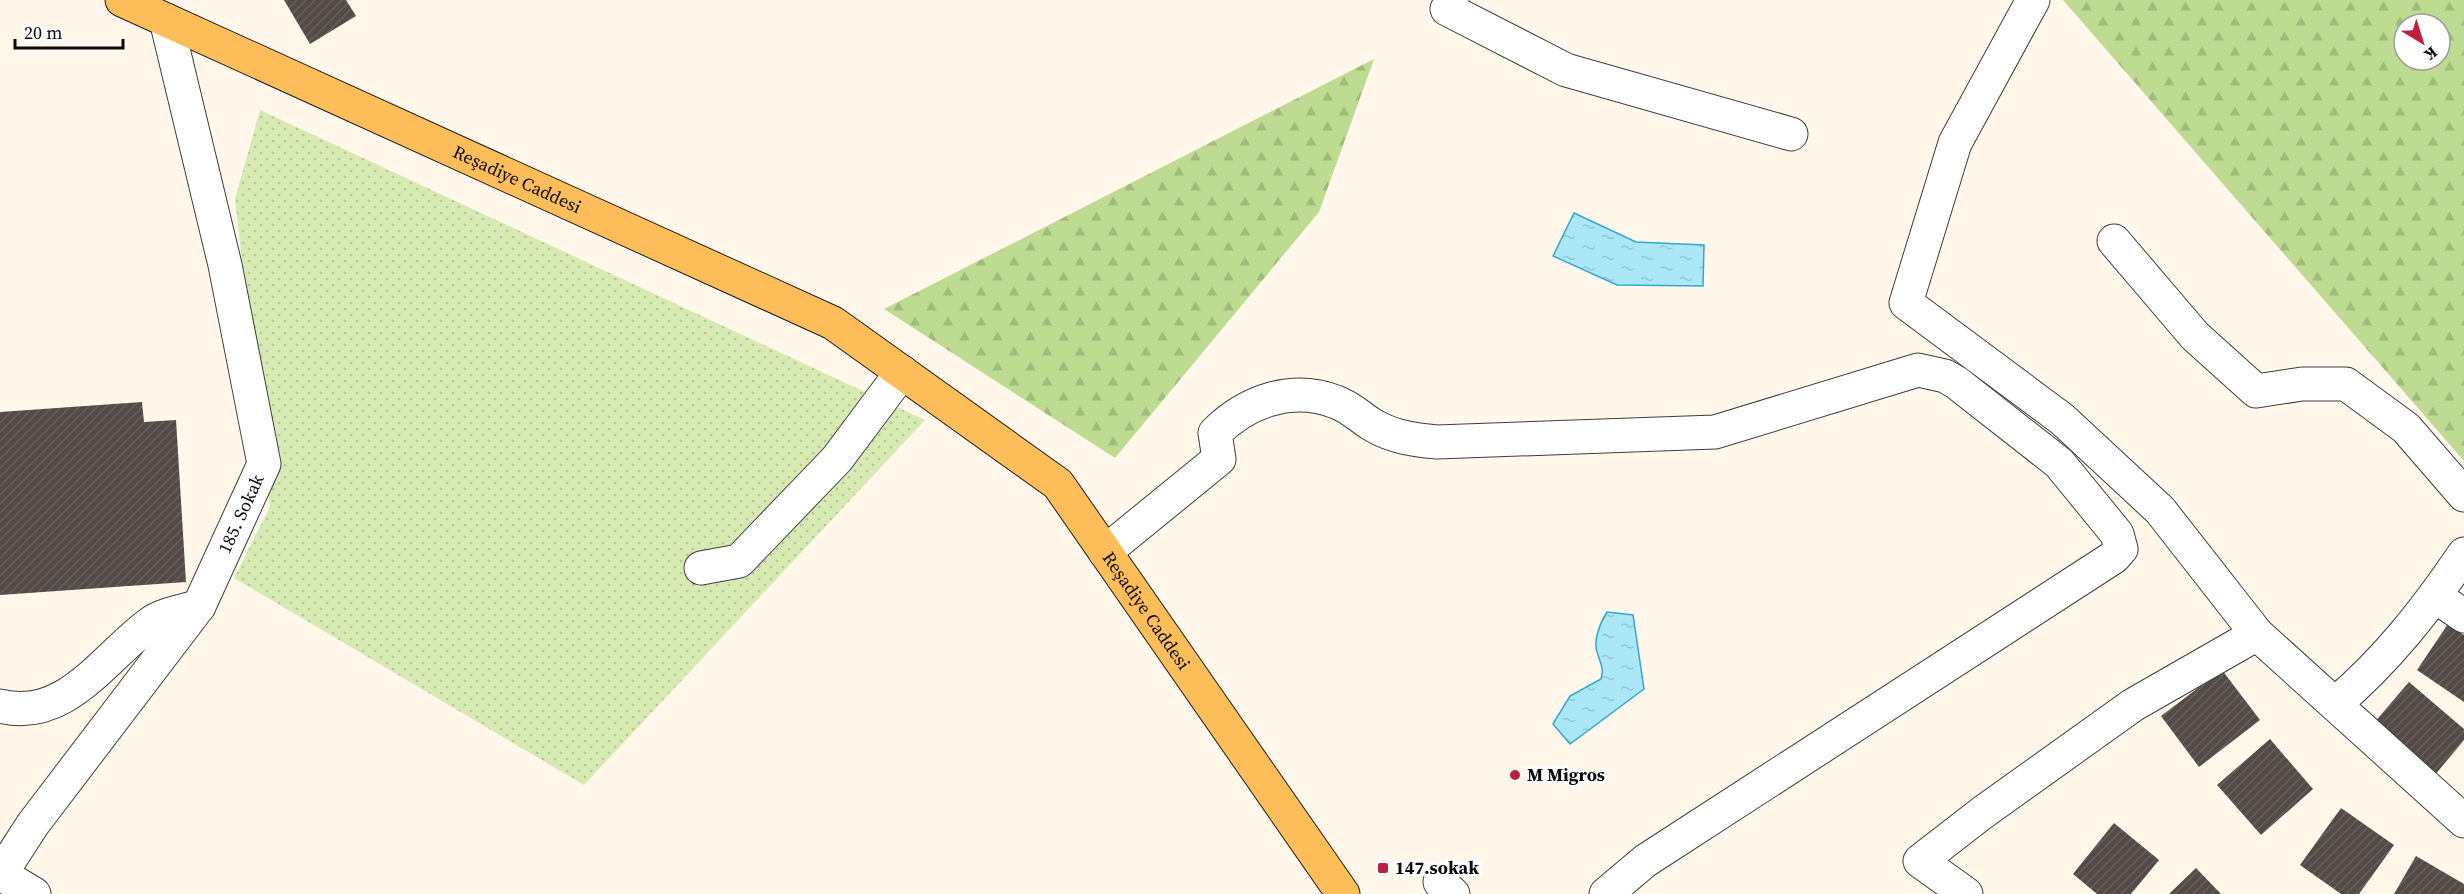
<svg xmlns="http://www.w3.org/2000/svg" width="2464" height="894" font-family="'Source Serif 4',serif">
<defs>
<pattern id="grass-dots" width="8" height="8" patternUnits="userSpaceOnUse" patternTransform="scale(1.5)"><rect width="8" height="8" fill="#d7eab2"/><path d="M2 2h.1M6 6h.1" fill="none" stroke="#b7c798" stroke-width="1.8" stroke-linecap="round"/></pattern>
<pattern id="forest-firs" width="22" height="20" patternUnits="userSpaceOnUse" patternTransform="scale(1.5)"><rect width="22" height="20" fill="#bddb91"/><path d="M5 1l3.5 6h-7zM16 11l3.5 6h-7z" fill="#a1bb7c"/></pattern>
<pattern id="water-ripples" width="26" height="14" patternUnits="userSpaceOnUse" patternTransform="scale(1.5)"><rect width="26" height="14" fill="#ace7f8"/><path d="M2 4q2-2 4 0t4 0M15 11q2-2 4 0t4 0" fill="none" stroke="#93c5d3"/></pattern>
<pattern id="building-hatch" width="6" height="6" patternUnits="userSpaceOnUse" patternTransform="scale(1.5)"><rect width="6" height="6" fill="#544a47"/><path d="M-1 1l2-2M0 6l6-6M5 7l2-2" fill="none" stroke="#68605d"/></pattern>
</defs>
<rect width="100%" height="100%" fill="#fff7e9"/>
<path fill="url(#grass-dots)" d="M 260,110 L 925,420 L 584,785 L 234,578 L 270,507 L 235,199 Z"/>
<path fill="url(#forest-firs)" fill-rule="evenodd" d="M 2063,0 L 2464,0 L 2464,461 ZM 2404,24 L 2440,24 L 2440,60 L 2404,60 Z
M 1374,59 L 1319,212 L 1115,458 L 884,309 Z"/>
<path fill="url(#water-ripples)" stroke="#30a9d1" stroke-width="1.5" d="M 1574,213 L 1636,242 L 1704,245 L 1703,286 L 1617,285 L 1553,256 Z
M 1607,612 L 1633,615 L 1644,689 L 1570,744 L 1553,724 L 1570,696 L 1601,679 C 1604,668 1601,665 1598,655 C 1592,642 1600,623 1607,612 Z"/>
<path fill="url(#building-hatch)" d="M 284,0 L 346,0 L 356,16 L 310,44 Z
M 142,402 L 144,422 L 176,420 L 186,582 L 0,595 L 0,412 Z
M 2448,624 L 2464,635 L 2464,702 L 2417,670 Z
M 2222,670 L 2260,720 L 2199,767 L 2161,716 Z
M 2409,682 L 2464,729 L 2464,740 L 2434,776 L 2373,724 Z
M 2270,739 L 2313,789 L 2261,835 L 2217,785 Z
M 2341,808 L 2394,845 L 2359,894 L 2341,894 L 2300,865 Z
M 2114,823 L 2159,860 L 2131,894 L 2097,894 L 2073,874 Z
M 2416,856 L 2464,884 L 2464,894 L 2394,894 Z
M 2196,868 L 2221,894 L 2169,894 Z"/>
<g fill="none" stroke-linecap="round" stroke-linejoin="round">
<defs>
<g id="minor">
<path d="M 1452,0 L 1447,9 L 1566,70 L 1791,134"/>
<path d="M 2033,0 L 1955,143 L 1906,303 L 2062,419 L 2160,510 L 2257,634 L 2464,821"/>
<path d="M 2114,241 L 2195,336 L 2256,391 L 2302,384 L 2346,384 L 2406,428 L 2464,495"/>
<path d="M 1105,552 L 1219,459 L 1215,433 C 1247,401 1292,385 1336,402 C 1350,407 1360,417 1371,424 C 1392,437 1414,440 1437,442 L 1715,432 L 1918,370 L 1945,376 L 1957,383 L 2059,463 L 2117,534 L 2121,549 L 2114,557 L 1645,861 L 1606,894"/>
<path d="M 701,568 L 739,561 L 837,459 L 902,372"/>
<path d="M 2435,596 L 2464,616"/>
<path d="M 2335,704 C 2387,660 2426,610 2464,554"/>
<path d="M 0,706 C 66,723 105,656 151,623 C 163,614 185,611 199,606"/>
<path d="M 1,874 L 34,894"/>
<path id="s1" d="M 0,875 L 33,824 L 199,606 L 264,464 L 225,265 L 166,20"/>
<path d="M 1440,882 L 1453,894"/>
<path d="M 1966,894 L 1920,861 L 1982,813 L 2133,705 L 2257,634"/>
</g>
<g id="major">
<path id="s2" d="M 122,0 L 833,323 L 1058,484 L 1343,894"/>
</g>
</defs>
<use href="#minor" stroke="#3e3e3e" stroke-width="35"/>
<use href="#major" stroke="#1c1c1c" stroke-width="35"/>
<use href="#minor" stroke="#fff" stroke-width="33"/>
<use href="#major" stroke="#fdbe5a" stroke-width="33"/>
</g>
<g fill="#be1f3e" stroke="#fff" stroke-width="2">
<circle cx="1515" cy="775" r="6"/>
<rect x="1377" y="862" width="12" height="12" rx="3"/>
</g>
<g text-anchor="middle" stroke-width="6" stroke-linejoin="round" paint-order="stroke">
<g font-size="18" fill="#0b0b0b" stroke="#fff">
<text dy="6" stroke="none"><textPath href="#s2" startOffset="434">Reşadiye Caddesi</textPath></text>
<text dy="6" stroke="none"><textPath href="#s1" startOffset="436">185. Sokak</textPath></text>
<text dy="6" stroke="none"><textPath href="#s2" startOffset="1212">Reşadiye Caddesi</textPath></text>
</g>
<g font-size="18" font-weight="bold" fill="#0b0b0b" stroke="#fff" text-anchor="start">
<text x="1527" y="781">M Migros</text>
<text x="1395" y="874">147.sokak</text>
</g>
</g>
<g transform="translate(2422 42) rotate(142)"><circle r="28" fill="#ffffff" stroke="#9d9d9d" stroke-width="1.5"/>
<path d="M0-4.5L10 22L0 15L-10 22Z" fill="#be1f3e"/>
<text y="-9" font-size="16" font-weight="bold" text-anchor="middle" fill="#0b0b0b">K</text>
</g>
<path d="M15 39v9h108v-9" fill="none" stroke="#0b0b0b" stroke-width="3"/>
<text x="24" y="39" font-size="18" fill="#0b0b0b" stroke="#ffffff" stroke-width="4.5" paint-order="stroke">20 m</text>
</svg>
